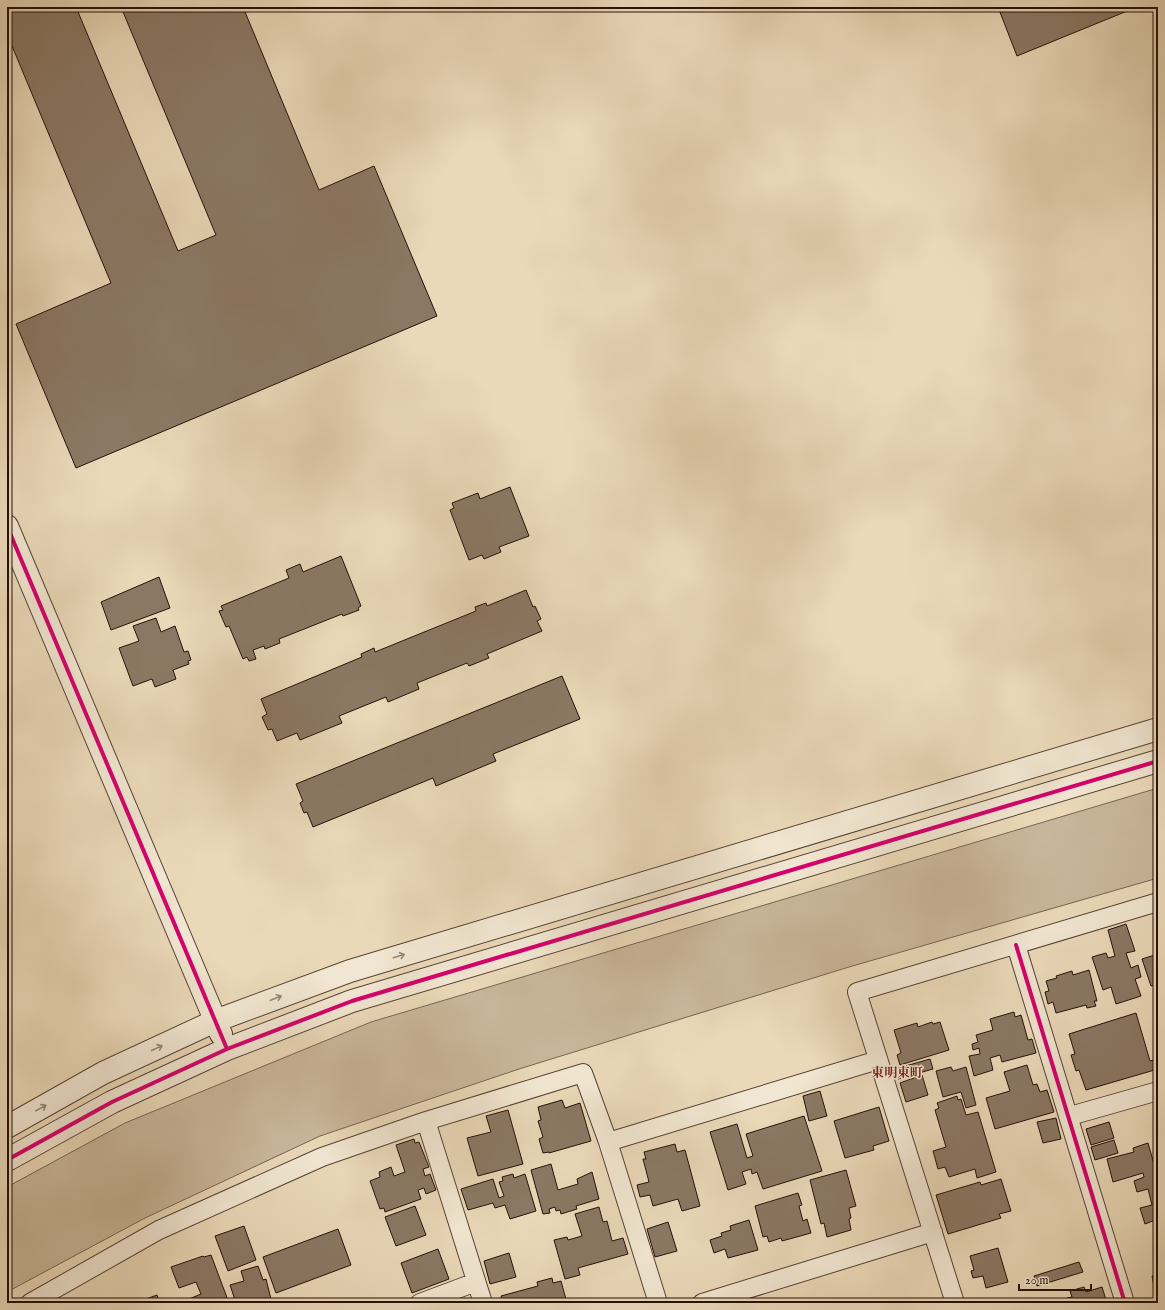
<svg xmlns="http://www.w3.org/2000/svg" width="1165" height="1310" font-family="'IM FELL English','Noto Serif JP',serif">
<rect width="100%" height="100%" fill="#ead8b8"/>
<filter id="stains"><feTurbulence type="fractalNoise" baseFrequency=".005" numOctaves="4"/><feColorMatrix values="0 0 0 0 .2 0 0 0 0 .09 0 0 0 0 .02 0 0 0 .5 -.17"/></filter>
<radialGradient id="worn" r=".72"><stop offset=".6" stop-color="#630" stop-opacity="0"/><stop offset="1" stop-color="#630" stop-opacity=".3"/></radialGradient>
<path fill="#c9b69a" stroke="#776452" d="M 1158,788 L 1158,878 L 849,967 L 519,1069 L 320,1136 L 145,1218 L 7,1292 L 7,1187 L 125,1123 L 371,1022 Z"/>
<path fill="#8b7864" stroke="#251109" d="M 7,7 L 76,7 L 178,251 L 216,235 L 121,7 L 243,7 L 319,190 L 374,166 L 437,316 L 76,468 L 16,324 L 111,283 L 7,34 Z
M 998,7 L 1137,7 L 1017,56 Z
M 510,487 L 529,536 L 499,547 L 501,552 L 484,559 L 482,555 L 469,560 L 450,510 L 454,508 L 452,503 L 478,493 L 480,499 Z
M 341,556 L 361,606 L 358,608 L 359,610 L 343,616 L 342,614 L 279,639 L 280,643 L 265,649 L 264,646 L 253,650 L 256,659 L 249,661 L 247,657 L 243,659 L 229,626 L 226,627 L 219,611 L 223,610 L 221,606 L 289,578 L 286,570 L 300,564 L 303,572 Z
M 159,577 L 170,608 L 111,630 L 101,602 Z
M 526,590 L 533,607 L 535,606 L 541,619 L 537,621 L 542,631 L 487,654 L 489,658 L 469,666 L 467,663 L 417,683 L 419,689 L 388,702 L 386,697 L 339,716 L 342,723 L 300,740 L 297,733 L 277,741 L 272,729 L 268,730 L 262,717 L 267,714 L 261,699 L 362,657 L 361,654 L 374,648 L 375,652 L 476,611 L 475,607 L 486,603 L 487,606 Z
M 156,618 L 161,632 L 175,626 L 184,652 L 188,651 L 191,660 L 188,661 L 189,664 L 173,670 L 176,679 L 155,687 L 152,679 L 133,686 L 119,648 L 139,641 L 133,626 Z
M 562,676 L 580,719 L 493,754 L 496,761 L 436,786 L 433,778 L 313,827 L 307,812 L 304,813 L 300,803 L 303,801 L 296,784 Z
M 1126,924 L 1135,951 L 1126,953 L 1131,968 L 1138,965 L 1141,977 L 1135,979 L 1141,996 L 1116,1004 L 1111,987 L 1103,990 L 1092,957 L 1106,953 L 1108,958 L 1115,956 L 1108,930 Z
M 1158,954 L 1158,984 L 1151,986 L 1142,959 Z
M 1089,970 L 1097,1001 L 1094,1001 L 1096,1006 L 1087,1008 L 1086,1005 L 1056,1013 L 1053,1002 L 1048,1004 L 1045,992 L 1049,991 L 1046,981 L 1057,978 L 1056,976 L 1072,971 L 1073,975 Z
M 1014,1012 L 1015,1017 L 1021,1015 L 1028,1040 L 1032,1039 L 1036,1053 L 1002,1062 L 1000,1055 L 990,1058 L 993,1070 L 974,1076 L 969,1056 L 980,1054 L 979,1048 L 973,1050 L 972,1044 L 978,1042 L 976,1035 L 993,1030 L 990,1019 Z
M 1136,1013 L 1150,1061 L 1158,1059 L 1158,1069 L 1086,1090 L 1079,1070 L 1076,1071 L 1071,1055 L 1075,1054 L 1069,1034 Z
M 932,1022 L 933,1024 L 940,1022 L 949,1050 L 900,1065 L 897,1055 L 901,1053 L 894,1030 L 917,1023 L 918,1027 Z
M 930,1059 L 933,1069 L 898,1079 L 895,1069 Z
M 1027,1065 L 1033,1085 L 1037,1084 L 1040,1092 L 1047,1090 L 1054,1112 L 995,1129 L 986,1098 L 1010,1091 L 1004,1072 Z
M 951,1067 L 953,1071 L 966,1067 L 976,1105 L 966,1108 L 961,1092 L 943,1097 L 936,1071 Z
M 922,1075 L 928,1095 L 906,1102 L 900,1083 Z
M 820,1091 L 827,1116 L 809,1121 L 803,1096 Z
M 957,1096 L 958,1100 L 961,1099 L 966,1115 L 978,1112 L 996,1172 L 977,1178 L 975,1169 L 949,1177 L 945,1167 L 938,1169 L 933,1151 L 946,1147 L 935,1110 L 939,1108 L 937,1103 Z
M 562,1100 L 565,1108 L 580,1103 L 591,1141 L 549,1153 L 549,1152 L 543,1153 L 539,1139 L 543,1137 L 538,1121 L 541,1120 L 538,1107 Z
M 879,1107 L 889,1141 L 873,1146 L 874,1150 L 845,1158 L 834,1121 Z
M 508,1110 L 523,1164 L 478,1176 L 467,1138 L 491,1132 L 486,1116 Z
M 804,1116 L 822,1171 L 763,1189 L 757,1172 L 752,1174 L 751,1169 L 742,1172 L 746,1184 L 728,1190 L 710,1132 L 737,1124 L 747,1158 L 753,1156 L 746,1134 Z
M 1056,1118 L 1061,1139 L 1043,1143 L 1037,1122 Z
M 1109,1122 L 1114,1138 L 1091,1145 L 1086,1129 Z
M 414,1139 L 415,1143 L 419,1142 L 429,1167 L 423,1169 L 425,1176 L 430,1174 L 436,1190 L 426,1194 L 424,1188 L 418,1190 L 421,1199 L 385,1212 L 384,1208 L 380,1209 L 370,1181 L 380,1177 L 379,1172 L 391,1167 L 394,1176 L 405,1172 L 396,1145 Z
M 1114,1140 L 1118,1153 L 1095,1160 L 1091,1147 Z
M 1148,1143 L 1154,1164 L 1158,1163 L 1158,1219 L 1145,1224 L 1140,1208 L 1152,1205 L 1148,1189 L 1137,1192 L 1134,1181 L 1144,1177 L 1143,1173 L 1113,1182 L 1107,1159 L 1134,1152 L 1133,1148 Z
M 675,1144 L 677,1152 L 685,1150 L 700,1206 L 682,1211 L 678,1199 L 653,1206 L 650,1195 L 640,1197 L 637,1185 L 649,1182 L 643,1159 L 646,1159 L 644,1152 Z
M 551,1164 L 558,1190 L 578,1184 L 577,1179 L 592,1172 L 599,1199 L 576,1206 L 577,1209 L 561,1214 L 560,1210 L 556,1211 L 555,1207 L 549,1209 L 550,1213 L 543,1214 L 531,1170 Z
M 846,1170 L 856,1206 L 849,1208 L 851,1218 L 849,1219 L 851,1230 L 827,1237 L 824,1223 L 821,1224 L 810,1180 Z
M 513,1174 L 514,1178 L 525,1174 L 536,1211 L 510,1219 L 505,1205 L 495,1208 L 493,1203 L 468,1210 L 461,1189 L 493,1179 L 499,1198 L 504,1196 L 499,1182 L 503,1181 L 502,1177 Z
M 1001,1179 L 1011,1211 L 999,1214 L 1001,1218 L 948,1234 L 936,1195 L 980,1182 L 981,1185 Z
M 798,1193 L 802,1205 L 799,1206 L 803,1221 L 807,1219 L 811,1233 L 782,1241 L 781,1238 L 769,1242 L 767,1236 L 763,1237 L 755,1206 Z
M 415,1206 L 426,1235 L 396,1246 L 385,1217 Z
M 599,1207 L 603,1222 L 607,1221 L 612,1241 L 623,1238 L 628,1254 L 578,1268 L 580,1275 L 565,1279 L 554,1240 L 567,1237 L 568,1240 L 582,1236 L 575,1214 Z
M 749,1220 L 758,1250 L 728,1258 L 725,1249 L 714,1253 L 710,1240 L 722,1236 L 721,1233 L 731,1230 L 730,1226 Z
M 668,1222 L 677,1251 L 655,1257 L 647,1229 Z
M 244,1226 L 256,1260 L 228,1271 L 215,1236 Z
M 338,1229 L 351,1265 L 276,1293 L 263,1257 Z
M 998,1248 L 1008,1282 L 986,1288 L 983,1276 L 973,1278 L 971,1271 L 974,1270 L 970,1256 Z
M 438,1249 L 449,1279 L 412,1293 L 401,1263 Z
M 509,1253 L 516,1277 L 490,1284 L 484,1261 Z
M 211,1255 L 229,1303 L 190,1303 L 189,1299 L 201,1294 L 196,1282 L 179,1288 L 171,1267 L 203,1256 L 204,1257 Z
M 1079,1262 L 1083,1272 L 1037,1286 L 1034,1276 Z
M 258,1266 L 263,1280 L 266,1279 L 272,1303 L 236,1303 L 230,1285 L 244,1281 L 241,1271 Z
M 1158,1274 L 1158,1303 L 1157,1303 L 1152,1276 Z
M 552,1278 L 553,1283 L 561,1281 L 567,1303 L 503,1303 L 501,1296 L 538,1286 L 537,1282 Z
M 1084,1287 L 1086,1292 L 1102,1287 L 1107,1303 L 1068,1303 L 1067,1298 L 1072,1297 L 1070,1291 Z
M 157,1295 L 160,1303 L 135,1303 Z"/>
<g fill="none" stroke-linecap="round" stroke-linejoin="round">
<defs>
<path id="minor" d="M 1016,945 L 1125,1303
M 1070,1116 L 1158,1091
M 426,1121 L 483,1303
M 608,1142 L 878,1060
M 30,1303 L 159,1230 L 322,1157 L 426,1121 L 583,1073 L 608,1142 L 658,1303
M 420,1303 L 476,1282
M 702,1303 L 933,1232
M 955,1303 L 857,992 L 1158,902"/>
<path id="tertiary" d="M 7,526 L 221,1034
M 7,1127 L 103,1073 L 215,1021 L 350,971 L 1158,729
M 7,1160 L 112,1102 L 227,1049 L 352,1001 L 1158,761"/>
</defs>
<use href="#minor" stroke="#564335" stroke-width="20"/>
<use href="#tertiary" stroke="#564335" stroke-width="24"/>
<use href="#minor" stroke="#f1e6d1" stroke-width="18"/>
<use href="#tertiary" stroke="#f1e6d1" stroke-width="22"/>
<defs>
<path id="cycleway" d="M 7,526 L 227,1049
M 1016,945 L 1125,1303
M 7,1160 L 112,1102 L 227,1049 L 352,1001 L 1158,761"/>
</defs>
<use href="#cycleway" stroke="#f1e6d1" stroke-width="6"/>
<use href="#cycleway" stroke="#d6006c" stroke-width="4"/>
</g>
<defs><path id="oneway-shaft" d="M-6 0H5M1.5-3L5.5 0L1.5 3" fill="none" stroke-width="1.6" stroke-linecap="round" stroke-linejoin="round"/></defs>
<g stroke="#958677">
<use href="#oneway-shaft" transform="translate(399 956) rotate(-17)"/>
<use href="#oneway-shaft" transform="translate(276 998) rotate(-21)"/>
<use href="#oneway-shaft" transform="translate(157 1048) rotate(-25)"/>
<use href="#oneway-shaft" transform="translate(41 1108) rotate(-29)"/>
</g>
<g text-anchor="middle" stroke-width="3" stroke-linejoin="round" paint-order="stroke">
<g font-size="13" font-weight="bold" fill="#7a1f14" stroke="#f1e6d1">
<text x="897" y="1077">東明東町</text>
</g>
</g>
<rect width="1165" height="1310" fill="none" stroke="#ead8b8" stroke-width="24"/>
<rect x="8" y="8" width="1149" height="1294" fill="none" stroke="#251109" stroke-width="2"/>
<rect x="12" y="12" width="1141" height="1286" fill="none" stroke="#251109"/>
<path d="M1019 1284v6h72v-6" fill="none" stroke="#251109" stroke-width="2"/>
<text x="1025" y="1284" font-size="12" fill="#251109" stroke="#f1e6d1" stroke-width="3" paint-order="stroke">20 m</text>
<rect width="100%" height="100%" filter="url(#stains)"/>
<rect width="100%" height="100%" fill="url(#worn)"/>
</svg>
